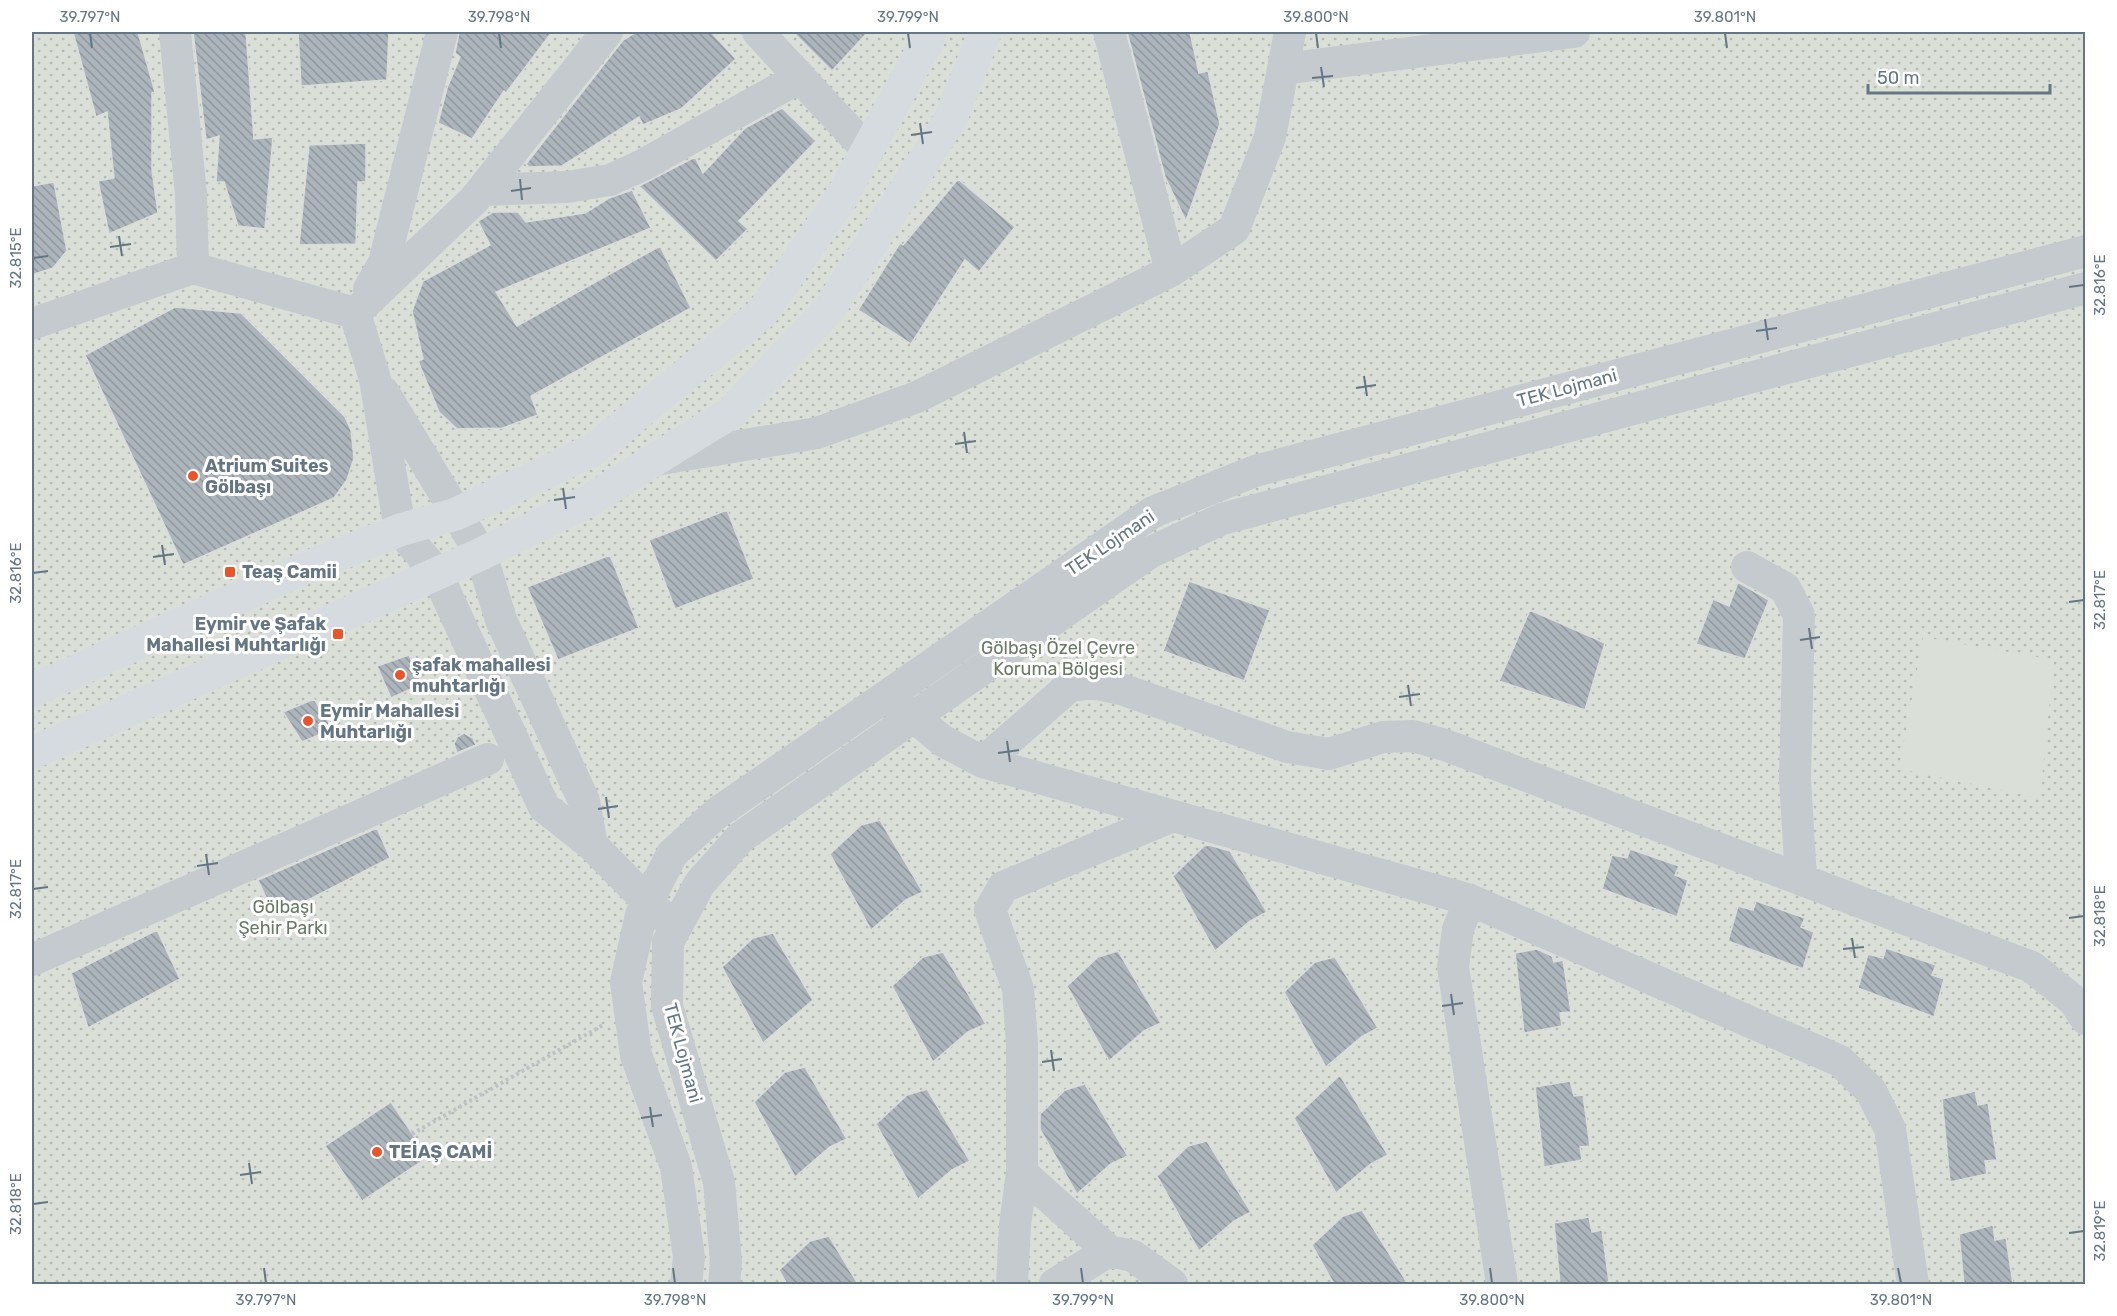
<svg xmlns="http://www.w3.org/2000/svg" width="2117" height="1316" font-family="Rubik,sans-serif">
<defs>
<pattern id="park-dots" width="8" height="8" patternUnits="userSpaceOnUse" patternTransform="scale(1.5)"><rect width="8" height="8" fill="#dae0d7"/><path d="M2 2h.1M6 6h.1" fill="none" stroke="#b4bab4" stroke-width="1.8" stroke-linecap="round"/></pattern>
<pattern id="building-back-hatch" width="6" height="6" patternUnits="userSpaceOnUse" patternTransform="scale(1.5)"><rect width="6" height="6" fill="#acb5bb"/><path d="M-1 5l2 2M0 0l6 6M5-1l2 2" fill="none" stroke="#90989e"/></pattern>
</defs>
<rect width="100%" height="100%" fill="#fafaf8"/>
<path fill="url(#park-dots)" d="M 32,32 L 2085,32 L 2085,1284 L 32,1284 Z"/>
<path fill="#dae0d7" d="M 1923,637 L 2054,660 L 2040,798 L 1899,769 Z"/>
<path fill="url(#building-back-hatch)" stroke="#dcdcda" stroke-width="1.5" d="M 73,32 L 138,32 L 155,92 L 152,93 L 152,170 L 158,213 L 109,234 L 98,181 L 114,178 L 107,112 L 96,117 Z
M 193,32 L 246,32 L 254,139 L 273,137 L 265,229 L 238,226 L 224,182 L 216,182 L 219,136 L 206,140 Z
M 298,32 L 389,32 L 387,80 L 301,86 Z
M 459,32 L 552,32 L 506,93 L 504,91 L 472,139 L 438,123 L 447,88 L 460,57 L 455,53 Z
M 636,32 L 711,32 L 736,59 L 681,109 L 643,125 L 639,117 L 562,166 L 529,167 L 526,164 L 623,40 Z
M 793,32 L 868,32 L 832,71 Z
M 1127,32 L 1190,32 L 1199,73 L 1208,71 L 1220,124 L 1186,221 L 1165,177 Z
M 782,108 L 816,141 L 739,221 L 748,229 L 716,261 L 639,186 L 695,157 L 703,173 L 745,128 Z
M 366,143 L 366,182 L 358,182 L 356,244 L 299,245 L 309,145 Z
M 958,179 L 1015,227 L 979,272 L 965,260 L 911,344 L 858,310 L 900,243 L 903,245 Z
M 54,182 L 67,251 L 53,268 L 32,275 L 32,186 Z
M 632,190 L 651,228 L 496,292 L 517,326 L 660,246 L 691,308 L 531,396 L 538,415 L 503,428 L 457,429 L 439,412 L 418,361 L 423,359 L 412,311 L 423,281 L 490,245 L 478,221 L 493,212 L 518,212 L 526,222 L 585,213 L 609,198 Z
M 175,307 L 241,313 L 345,417 L 351,430 L 354,458 L 347,480 L 334,498 L 183,565 L 85,355 Z
M 727,510 L 754,579 L 675,609 L 649,540 Z
M 610,555 L 639,628 L 558,660 L 527,587 Z
M 1189,581 L 1270,610 L 1244,681 L 1163,651 Z
M 1738,582 L 1769,600 L 1745,659 L 1696,644 L 1713,599 L 1729,606 Z
M 1530,610 L 1605,643 L 1585,710 L 1499,681 Z
M 409,655 L 422,684 L 391,698 L 377,666 Z
M 314,699 L 333,729 L 302,742 L 283,712 Z
M 464,733 L 473,738 L 476,745 L 457,753 L 454,744 L 457,737 Z
M 880,820 L 923,892 L 906,900 L 871,930 L 830,854 L 861,825 Z
M 377,828 L 390,858 L 275,917 L 258,880 Z
M 1209,845 L 1230,851 L 1267,912 L 1250,921 L 1215,951 L 1173,876 L 1204,846 Z
M 1630,849 L 1679,866 L 1675,875 L 1688,880 L 1677,917 L 1602,889 L 1612,855 L 1627,858 Z
M 1756,901 L 1805,918 L 1801,927 L 1814,932 L 1803,969 L 1728,941 L 1738,906 L 1753,910 Z
M 157,930 L 180,979 L 88,1028 L 71,973 Z
M 773,933 L 813,1000 L 763,1043 L 722,967 L 753,938 Z
M 1886,948 L 1936,965 L 1932,975 L 1944,979 L 1934,1017 L 1858,988 L 1868,954 L 1883,958 Z
M 1537,949 L 1552,956 L 1554,962 L 1563,960 L 1571,1012 L 1560,1013 L 1562,1026 L 1524,1033 L 1515,953 Z
M 1118,951 L 1161,1023 L 1144,1031 L 1109,1061 L 1067,986 L 1098,957 Z
M 943,952 L 986,1024 L 968,1032 L 933,1062 L 892,986 L 923,957 Z
M 1335,957 L 1378,1028 L 1361,1037 L 1326,1067 L 1284,992 L 1315,962 Z
M 805,1067 L 847,1139 L 830,1147 L 795,1177 L 754,1102 L 785,1072 Z
M 1340,1075 L 1388,1155 L 1371,1164 L 1336,1193 L 1294,1118 Z
M 1570,1081 L 1574,1096 L 1583,1095 L 1590,1146 L 1580,1147 L 1582,1160 L 1544,1167 L 1535,1087 Z
M 1085,1084 L 1128,1156 L 1111,1164 L 1077,1194 L 1040,1129 L 1040,1114 L 1065,1090 Z
M 927,1089 L 970,1161 L 952,1170 L 918,1199 L 876,1124 L 907,1095 Z
M 1975,1091 L 1978,1105 L 1988,1103 L 1997,1160 L 1985,1161 L 1987,1174 L 1950,1182 L 1942,1099 Z
M 391,1102 L 428,1157 L 362,1201 L 325,1146 Z
M 1207,1141 L 1251,1212 L 1234,1221 L 1199,1251 L 1157,1176 L 1188,1146 Z
M 1362,1210 L 1408,1284 L 1334,1284 L 1312,1245 L 1343,1216 Z
M 1589,1217 L 1592,1232 L 1602,1230 L 1609,1282 L 1599,1284 L 1560,1284 L 1554,1223 Z
M 1993,1225 L 1995,1240 L 2006,1238 L 2013,1284 L 1964,1284 L 1959,1234 Z
M 829,1236 L 858,1284 L 787,1284 L 779,1270 L 810,1241 Z"/>
<g fill="none" stroke-linecap="round" stroke-linejoin="round">
<path stroke="#bfc2c5" stroke-width="4" stroke-dasharray="3 3" stroke-linecap="butt" d="M 412,1134 L 603,1025"/>
<path stroke="#c5cace" stroke-width="32" d="M 175,32 L 191,194 L 193,268
M 758,32 L 868,151
M 1283,69 L 1574,32
M 483,190 L 567,187 L 610,180 L 643,165 L 800,77
M 1171,271 L 1234,229 L 1270,137 L 1290,32
M 369,289 L 384,263 L 442,32
M 355,313 L 474,200 L 607,32
M 32,324 L 193,268 L 355,313 L 375,379 L 400,530 L 436,572 L 544,807 L 592,845 L 661,915
M 384,393 L 481,554 L 501,620 L 584,801 L 592,845
M 655,460 L 817,433 L 917,397 L 1171,271 L 1109,32
M 1747,567 L 1785,588 L 1799,615 L 1795,779 L 1801,879
M 898,704 L 943,741 L 983,762 L 1470,900 L 1840,1061 L 1871,1091 L 1890,1129 L 1913,1284
M 983,762 L 1070,686 L 1093,683 L 1121,689 L 1287,747 L 1329,754 L 1383,737 L 1413,736 L 1445,745 L 2032,967 L 2074,1001 L 2086,1019
M 1470,900 L 1458,929 L 1453,967 L 1502,1284
M 32,960 L 488,759
M 1022,1173 L 1022,1044 L 1018,989 L 990,910 L 1003,887 L 1173,816
M 686,1284 L 689,1257 L 676,1167 L 636,1055 L 626,982 L 641,915 L 672,854 L 717,813 L 1153,512 L 1255,471 L 2086,251
M 724,1284 L 726,1262 L 719,1182 L 667,1006 L 668,942 L 700,883 L 741,837 L 1149,553 L 1222,519 L 2086,288
M 1012,1284 L 1015,1225 L 1022,1173 L 1109,1251
M 1055,1284 L 1109,1251 L 1133,1256 L 1172,1284"/>
<path stroke="#d6dbdf" stroke-width="33" d="M 32,691 L 300,570 L 400,530 L 456,514 L 593,450 L 762,313 L 840,200 L 928,40 L 930,32
M 32,753 L 481,554 L 588,501 L 732,412 L 830,308 L 951,118 L 985,32"/>
</g>
<path fill="none" stroke="#647684" stroke-width="2" d="M 90,33 L 92,48M 499,33 L 501,48M 908,33 L 910,48M 1316,33 L 1318,48M 1725,33 L 1727,48M 1321,67 L 1324,87M 1312,78 L 1333,76M 920,123 L 923,144M 911,135 L 932,132M 520,179 L 522,200M 511,191 L 531,188M 119,236 L 122,256M 110,247 L 131,244M 33,258 L 48,256M 2069,287 L 2084,285M 1765,319 L 1768,340M 1756,331 L 1777,328M 1364,376 L 1367,396M 1356,388 L 1376,385M 964,432 L 967,453M 955,444 L 976,441M 563,488 L 566,509M 554,500 L 575,497M 162,545 L 165,565M 153,557 L 174,554M 33,573 L 48,571M 2069,602 L 2084,600M 1809,628 L 1812,649M 1800,640 L 1820,637M 1408,685 L 1411,706M 1399,697 L 1420,694M 1007,741 L 1010,762M 998,753 L 1019,750M 606,797 L 609,818M 598,809 L 618,806M 206,854 L 209,875M 197,866 L 218,863M 33,889 L 48,887M 2069,918 L 2084,916M 1852,938 L 1855,958M 1843,949 L 1864,947M 1451,994 L 1454,1015M 1442,1006 L 1463,1003M 1051,1050 L 1054,1071M 1042,1062 L 1062,1059M 650,1107 L 653,1127M 641,1118 L 662,1115M 249,1163 L 252,1184M 240,1175 L 261,1172M 33,1204 L 48,1202M 2069,1233 L 2084,1231M 264,1268 L 266,1283M 673,1268 L 675,1283M 1081,1268 L 1083,1283M 1490,1268 L 1492,1283M 1898,1268 L 1901,1283"/>
<g fill="#ea5428" stroke="#fff" stroke-width="2">
<circle cx="193" cy="476" r="6"/>
<rect x="224" y="566" width="12" height="12" rx="3"/>
<rect x="332" y="628" width="12" height="12" rx="3"/>
<circle cx="400" cy="675" r="6"/>
<circle cx="308" cy="721" r="6"/>
<circle cx="377" cy="1152" r="6"/>
</g>
<g text-anchor="middle" stroke-width="6" stroke-linejoin="round" paint-order="stroke">
<g font-size="18" fill="#647684" stroke="#fff">
<text transform="translate(1567 388) rotate(-15)" y="6">TEK Lojmani</text>
<text transform="translate(1110 543) rotate(-34)" y="6">TEK Lojmani</text>
<text transform="translate(683 1053) rotate(75)" y="6">TEK Lojmani</text>
</g>
<g font-size="18" font-weight="bold" fill="#647684" stroke="#fff" text-anchor="start">
<text x="205" y="472">Atrium Suites<tspan x="205" dy="21">Gölbaşı</tspan></text>
<text x="242" y="578">Teaş Camii</text>
<text x="326" y="630" text-anchor="end">Eymir ve Şafak<tspan x="326" dy="21">Mahallesi Muhtarlığı</tspan></text>
<text x="412" y="671">şafak mahallesi<tspan x="412" dy="21">muhtarlığı</tspan></text>
<text x="320" y="717">Eymir Mahallesi<tspan x="320" dy="21">Muhtarlığı</tspan></text>
<text x="389" y="1158">TEİAŞ CAMİ</text>
</g>
<g font-size="18" fill="#677b63" stroke="#fff">
<text x="1058" y="654">Gölbaşı Özel Çevre<tspan x="1058" dy="21">Koruma Bölgesi</tspan></text>
<text x="283" y="913">Gölbaşı<tspan x="283" dy="21">Şehir Parkı</tspan></text>
</g>
</g>
<rect width="2117" height="1316" fill="none" stroke="#ffffff" stroke-width="66"/>
<path d="M1868 84v9h182v-9" fill="none" stroke="#647684" stroke-width="3"/>
<text x="1877" y="84" font-size="18" fill="#647684" stroke="#ffffff" stroke-width="4.5" paint-order="stroke">50 m</text>
<rect x="33" y="33" width="2051" height="1250" fill="none" stroke="#647684" stroke-width="2"/>
<g font-size="15" text-anchor="middle" fill="#647684">
<text x="90" y="22">39.797°N</text>
<text x="499" y="22">39.798°N</text>
<text x="908" y="22">39.799°N</text>
<text x="1316" y="22">39.800°N</text>
<text x="1725" y="22">39.801°N</text>
<text transform="translate(16 258) rotate(-90)" y="5">32.815°E</text>
<text transform="translate(2100 285) rotate(-90)" y="5">32.816°E</text>
<text transform="translate(16 573) rotate(-90)" y="5">32.816°E</text>
<text transform="translate(2100 600) rotate(-90)" y="5">32.817°E</text>
<text transform="translate(16 889) rotate(-90)" y="5">32.817°E</text>
<text transform="translate(2100 916) rotate(-90)" y="5">32.818°E</text>
<text transform="translate(16 1204) rotate(-90)" y="5">32.818°E</text>
<text transform="translate(2100 1231) rotate(-90)" y="5">32.819°E</text>
<text x="266" y="1305">39.797°N</text>
<text x="675" y="1305">39.798°N</text>
<text x="1083" y="1305">39.799°N</text>
<text x="1492" y="1305">39.800°N</text>
<text x="1901" y="1305">39.801°N</text>
</g>
</svg>
